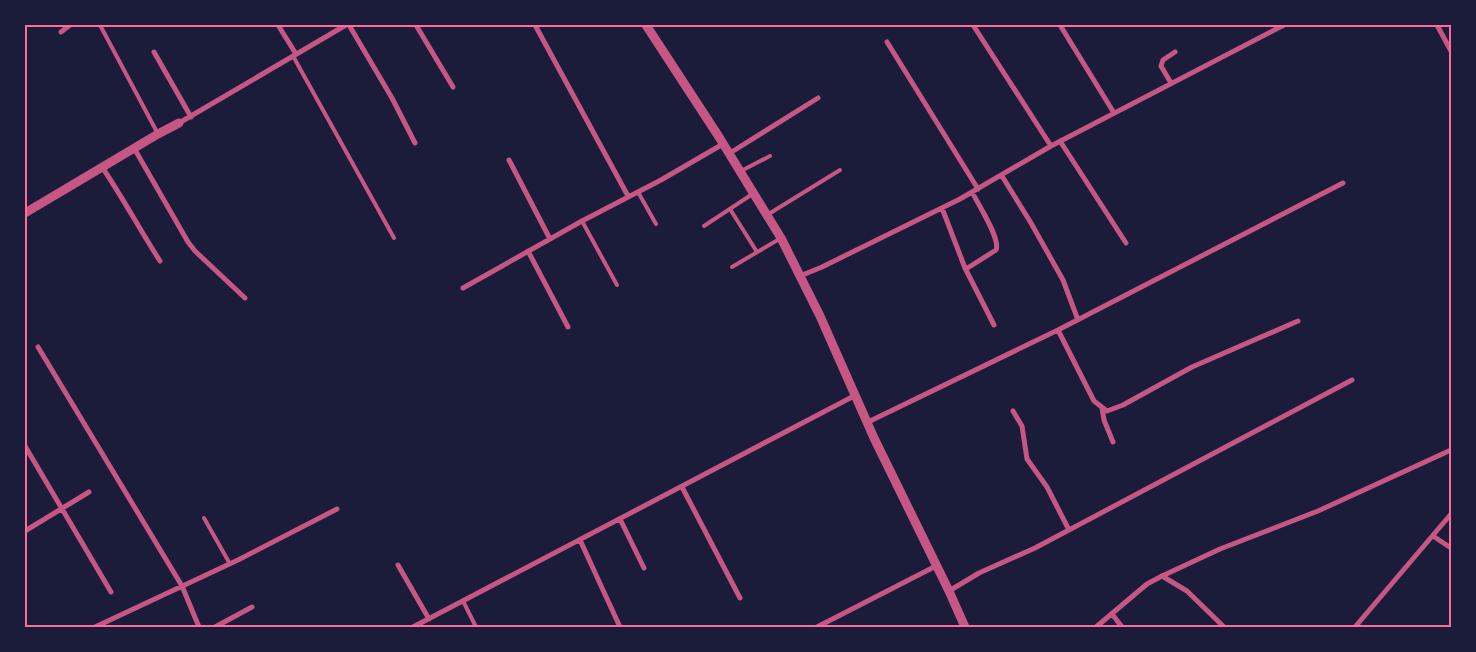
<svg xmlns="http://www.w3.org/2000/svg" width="1476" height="652" font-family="'Asap Condensed',sans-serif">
<rect width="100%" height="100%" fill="#1b1b3a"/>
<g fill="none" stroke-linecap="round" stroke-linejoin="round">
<path stroke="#c65784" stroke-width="4" d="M 100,25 L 158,134
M 293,56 L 394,238
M 741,171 L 770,156
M 638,192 L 656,224
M 730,209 L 757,252
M 767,215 L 840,170
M 582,221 L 617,285
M 704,226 L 754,193
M 732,267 L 781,238
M 204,518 L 230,564
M 463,601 L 476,627"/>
<path stroke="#c65784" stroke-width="5" d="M 278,25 L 296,54
M 349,25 L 392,98 L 415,143
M 416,25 L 453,87
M 535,25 L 628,196
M 973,25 L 1051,146
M 1060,25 L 1114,113
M 1437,25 L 1451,51
M 61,32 L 70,25
M 887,42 L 978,189
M 154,52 L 191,117
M 1171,83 L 1161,66 L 1163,60 L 1175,52
M 179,123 L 346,25
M 1060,141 L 1126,243
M 134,148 L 188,242 L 195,251 L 245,298
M 730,153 L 818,98
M 509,160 L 550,239
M 102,167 C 123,198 140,230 160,261
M 1002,176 L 1031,223 L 1063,280 L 1078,320
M 942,208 L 965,268 L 994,325
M 528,251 L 568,327
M 966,269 L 996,250 C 1001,239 978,204 972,192
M 800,276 L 822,267 L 960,199 L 1051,146 L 1284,25
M 463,288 L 582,221 L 661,180 L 723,144
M 1058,330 L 1094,401 L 1107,411 L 1123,405 L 1192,367 L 1298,321
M 38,347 L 182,586 L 199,627
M 1102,408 L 1104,420 L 1113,442
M 1013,411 L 1022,426 L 1027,459 L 1047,487 L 1069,530
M 866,423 L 1058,330 L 1343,183
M 25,446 L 111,592
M 682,487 L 740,598
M 620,519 L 644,568
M 25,531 L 89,492
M 1433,536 L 1451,548
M 580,540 L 620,627
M 398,565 L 429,619
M 1162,576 L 1187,591 L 1224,627
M 949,591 L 979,573 L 1035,548 L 1352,380
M 1112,614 L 1122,627
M 95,627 L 238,560 L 337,509
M 215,627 L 252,607
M 413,627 L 854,396
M 817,627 L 936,566
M 1096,627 L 1147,584 L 1162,576 L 1220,549 L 1318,511 L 1451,450
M 1355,627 L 1451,514"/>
<path stroke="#c65784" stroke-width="9" d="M 646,25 L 719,137 L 781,238 L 820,316 L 874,438 L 949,591 L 965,627
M 25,213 L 158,134 L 179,123"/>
</g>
<rect width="1476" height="652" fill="none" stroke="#1b1b3a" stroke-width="52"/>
<rect x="26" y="26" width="1424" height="600" fill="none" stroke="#ff6b9d" stroke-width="2"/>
</svg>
